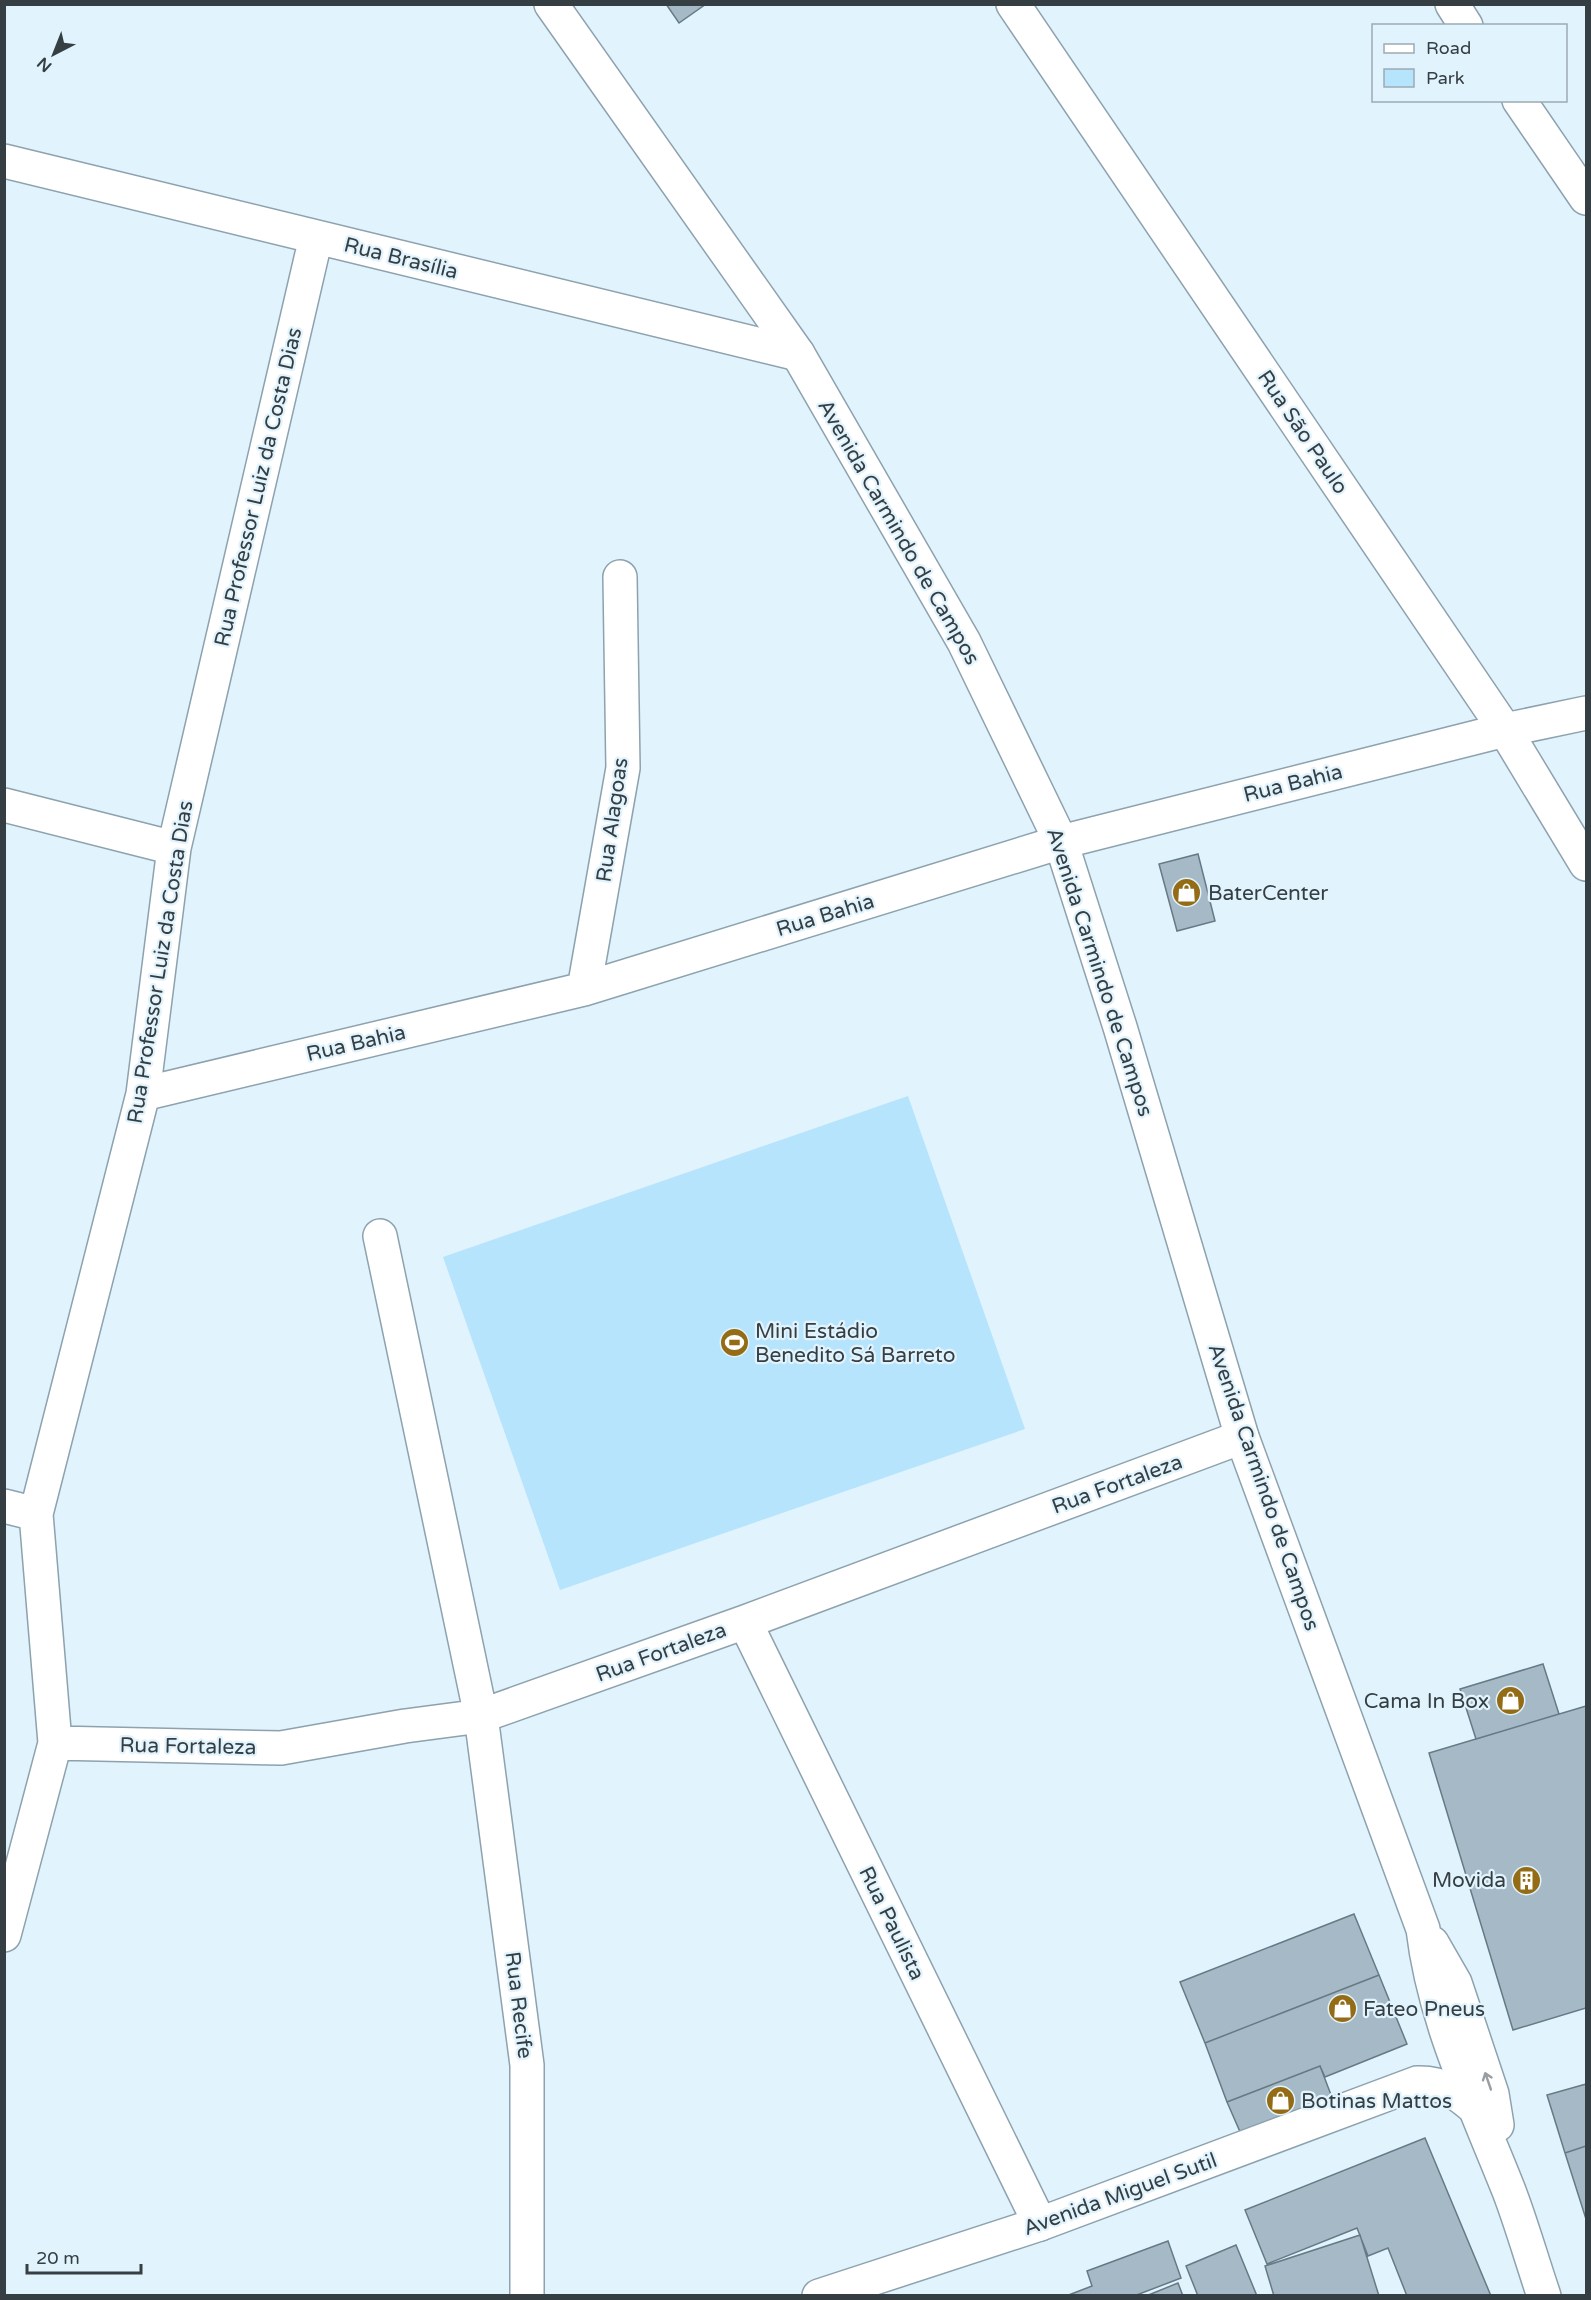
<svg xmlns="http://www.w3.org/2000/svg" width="1591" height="2300" font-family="'Varela Round',sans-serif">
<rect width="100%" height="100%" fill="#e1f3fc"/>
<path fill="#b6e4fd" d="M 908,1096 L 1025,1429 L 560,1590 L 443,1257 Z"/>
<path fill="#a5bac6" stroke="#657a85" stroke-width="1.5" d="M 666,4 L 706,4 L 679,23 Z
M 1198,854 L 1215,921 L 1177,931 L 1159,864 Z
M 1543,1664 L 1559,1714 L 1476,1739 L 1460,1689 Z
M 1586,1706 L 1586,2008 L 1513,2030 L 1429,1753 Z
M 1354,1914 L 1379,1975 L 1205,2043 L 1180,1982 Z
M 1379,1975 L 1407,2044 L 1325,2077 L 1320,2066 L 1227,2102 L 1205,2043 Z
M 1320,2066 L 1333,2100 L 1241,2134 L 1227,2102 Z
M 1586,2084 L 1586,2146 L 1565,2153 L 1547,2095 Z
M 1425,2138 L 1491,2296 L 1407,2296 L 1388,2248 L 1368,2256 L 1357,2228 L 1267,2264 L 1245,2210 Z
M 1586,2146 L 1586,2219 L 1565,2153 Z
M 1360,2235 L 1379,2296 L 1274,2296 L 1265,2266 Z
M 1168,2241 L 1181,2278 L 1134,2296 L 1066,2296 L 1092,2286 L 1087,2271 Z
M 1236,2245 L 1257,2296 L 1198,2296 L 1186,2266 Z
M 1178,2283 L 1183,2296 L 1146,2296 Z"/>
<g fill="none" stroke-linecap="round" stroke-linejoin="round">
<defs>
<path id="minor" d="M 1013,4 L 1505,730 L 1586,864
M 1452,4 L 1466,26
M 1519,100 L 1586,198
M 4,161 L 798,354
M 4,805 L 174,848
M 584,989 L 623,768 L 620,577
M 143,1094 L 584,989 L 1061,842 L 1505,730 L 1586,713
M 380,1236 L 481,1716 L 527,2065 L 527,2296
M 4,1506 L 36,1514
M 745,1622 L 1040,2224
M 55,1743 L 281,1748 L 405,1726 L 481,1716 L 745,1622 L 1242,1437
M 4,1935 L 55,1743 L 36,1514 L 143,1094 L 174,848 L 316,237"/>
<path id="major" d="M 551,4 L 798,354 L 964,642 L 1061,842 L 1120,1027 L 1242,1437 L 1423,1929 C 1434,2022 1475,2105 1509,2191 C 1522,2225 1532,2261 1544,2296
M 1432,1943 L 1455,1983 L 1492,2094 L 1497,2125
M 819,2296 L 1040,2224 L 1417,2083 C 1443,2082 1458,2093 1477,2110"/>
</defs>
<use href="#minor" stroke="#8da2ae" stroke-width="36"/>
<use href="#major" stroke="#8da2ae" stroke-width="36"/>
<use href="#minor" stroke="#fff" stroke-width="33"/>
<use href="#major" stroke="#fff" stroke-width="33"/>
</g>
<defs><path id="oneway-shaft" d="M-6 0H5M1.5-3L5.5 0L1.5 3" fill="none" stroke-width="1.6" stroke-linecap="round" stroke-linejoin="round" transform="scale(1.5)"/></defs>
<use stroke="#9a9ea1" href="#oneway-shaft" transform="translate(1488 2081) rotate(-109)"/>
<defs>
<symbol id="shop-disc" viewBox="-11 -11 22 22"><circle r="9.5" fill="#946c16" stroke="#e1f3fc"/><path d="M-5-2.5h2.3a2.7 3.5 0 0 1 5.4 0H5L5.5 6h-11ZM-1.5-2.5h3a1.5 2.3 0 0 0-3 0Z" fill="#fff"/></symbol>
<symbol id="stadium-disc" viewBox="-11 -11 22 22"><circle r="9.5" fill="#946c16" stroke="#e1f3fc"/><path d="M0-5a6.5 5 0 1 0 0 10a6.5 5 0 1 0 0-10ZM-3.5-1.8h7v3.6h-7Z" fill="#fff"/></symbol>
<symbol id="building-disc" viewBox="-11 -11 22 22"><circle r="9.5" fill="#946c16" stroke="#e1f3fc"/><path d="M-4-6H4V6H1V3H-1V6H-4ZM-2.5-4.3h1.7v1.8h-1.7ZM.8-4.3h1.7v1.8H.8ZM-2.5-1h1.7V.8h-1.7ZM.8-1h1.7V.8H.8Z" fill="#fff"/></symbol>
</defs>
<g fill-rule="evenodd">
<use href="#shop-disc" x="1170" y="876" width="33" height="33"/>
<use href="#stadium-disc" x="718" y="1326" width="33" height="33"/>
<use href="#shop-disc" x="1494" y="1684" width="33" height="33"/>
<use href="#building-disc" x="1510" y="1864" width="33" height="33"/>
<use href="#shop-disc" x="1326" y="1992" width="33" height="33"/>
<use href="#shop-disc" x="1264" y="2084" width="33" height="33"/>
</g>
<g text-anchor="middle" stroke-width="4.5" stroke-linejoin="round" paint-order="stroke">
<g font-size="21" fill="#353e43" stroke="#e1f3fc">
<text transform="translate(401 258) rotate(14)" y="7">Rua Brasília</text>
<text transform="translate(1303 432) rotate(56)" y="7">Rua São Paulo</text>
<text transform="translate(258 487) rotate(-77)" y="7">Rua Professor Luiz da Costa Dias</text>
<text transform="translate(899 532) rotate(60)" y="7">Avenida Carmindo de Campos</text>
<text transform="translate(1293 783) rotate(-14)" y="7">Rua Bahia</text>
<text transform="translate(612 820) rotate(-82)" y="7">Rua Alagoas</text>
<text transform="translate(825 915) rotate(-17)" y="7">Rua Bahia</text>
<text transform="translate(160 962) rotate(-81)" y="7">Rua Professor Luiz da Costa Dias</text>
<text transform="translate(1100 972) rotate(72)" y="7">Avenida Carmindo de Campos</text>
<text transform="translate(356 1043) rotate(-13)" y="7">Rua Bahia</text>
<text transform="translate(1117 1484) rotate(-20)" y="7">Rua Fortaleza</text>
<text transform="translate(1264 1487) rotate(71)" y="7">Avenida Carmindo de Campos</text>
<text transform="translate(661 1652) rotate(-20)" y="7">Rua Fortaleza</text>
<text transform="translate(188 1746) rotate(1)" y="7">Rua Fortaleza</text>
<text transform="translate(892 1923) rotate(64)" y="7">Rua Paulista</text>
<text transform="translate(519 2005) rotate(83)" y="7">Rua Recife</text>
<text transform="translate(1120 2194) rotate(-20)" y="7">Avenida Miguel Sutil</text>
</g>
<g font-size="21" fill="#353e43" stroke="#e1f3fc" text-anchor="start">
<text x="1208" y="900">BaterCenter</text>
<text x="755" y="1338">Mini Estádio<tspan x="755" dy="24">Benedito Sá Barreto</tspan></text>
<text x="1489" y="1708" text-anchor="end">Cama In Box</text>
<text x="1506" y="1887" text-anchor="end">Movida</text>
<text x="1363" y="2016">Fateo Pneus</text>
<text x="1301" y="2108">Botinas Mattos</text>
</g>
</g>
<rect width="1591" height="2300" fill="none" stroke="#353e43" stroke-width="12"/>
<rect x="1372" y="24" width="195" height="78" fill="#e1f3fc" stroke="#9cabb2" stroke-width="1.5"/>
<rect x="1384" y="44" width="30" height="9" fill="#ffffff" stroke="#9cabb2" stroke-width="1.5"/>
<text x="1426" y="54" font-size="18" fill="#353e43">Road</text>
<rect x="1384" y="69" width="30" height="18" fill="#b6e4fd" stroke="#9cabb2" stroke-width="1.5"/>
<text x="1426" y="84" font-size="18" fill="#353e43">Park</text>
<g transform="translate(54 54) rotate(222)" stroke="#e1f3fc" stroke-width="4.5" paint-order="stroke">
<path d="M0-4.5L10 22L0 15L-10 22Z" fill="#353e43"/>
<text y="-9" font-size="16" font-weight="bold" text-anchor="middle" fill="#353e43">N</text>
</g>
<path d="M27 2264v9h114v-9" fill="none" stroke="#353e43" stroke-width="3"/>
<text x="36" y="2264" font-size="18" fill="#353e43" stroke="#e1f3fc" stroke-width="4.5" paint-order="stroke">20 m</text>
</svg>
